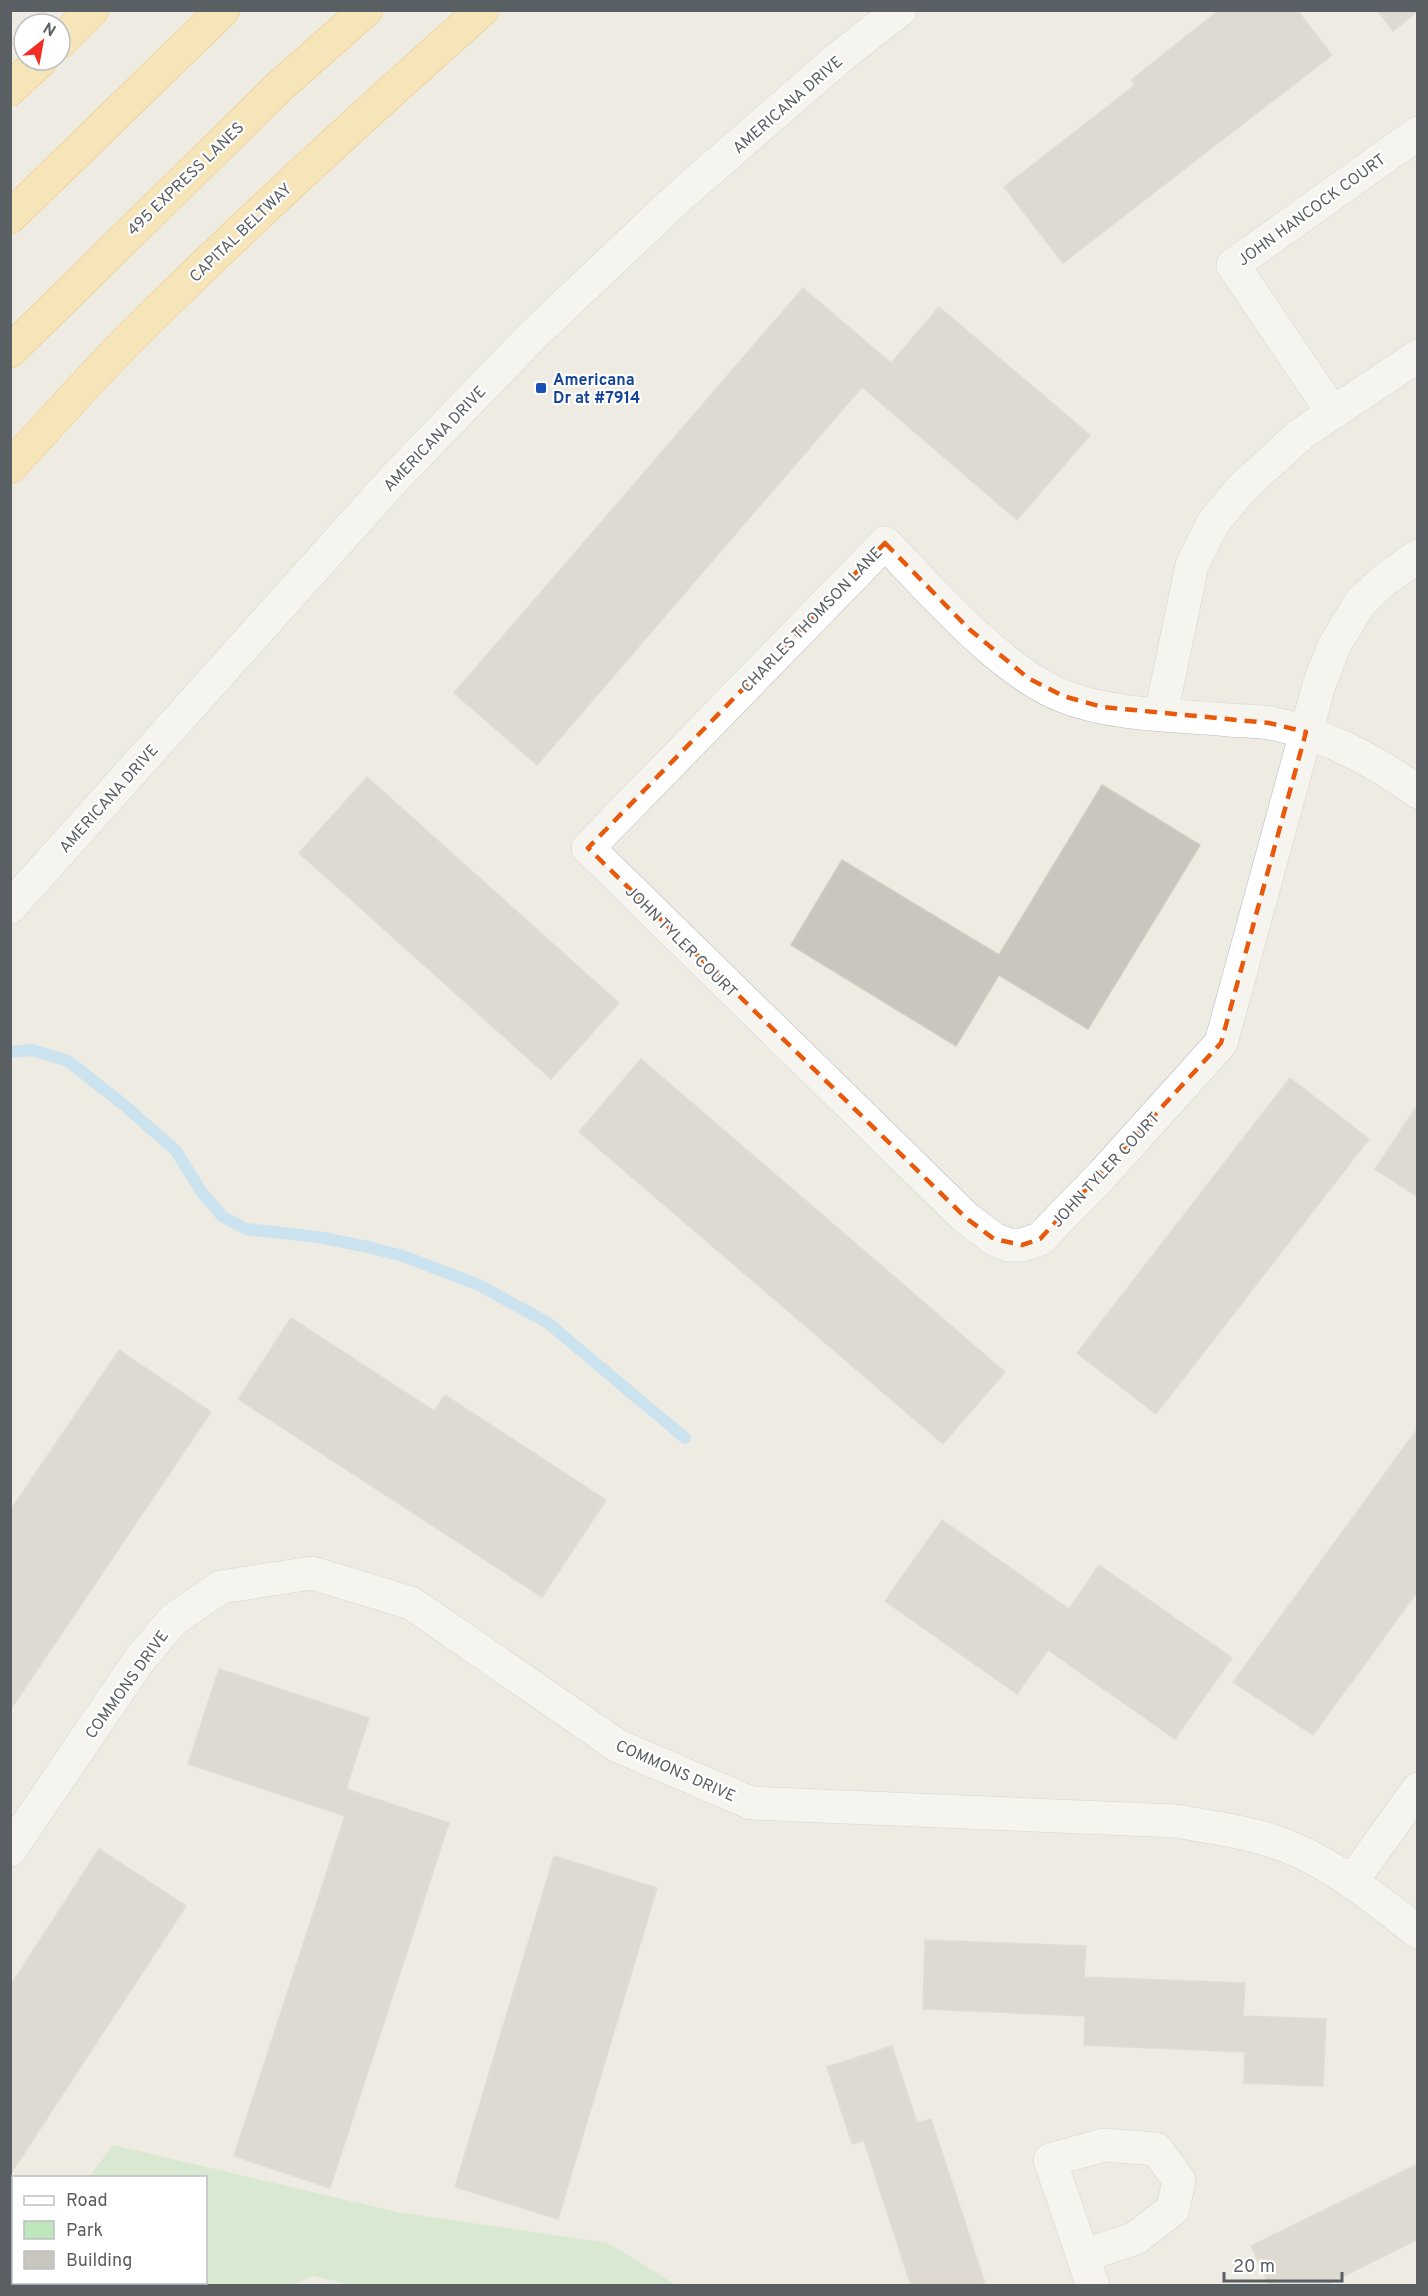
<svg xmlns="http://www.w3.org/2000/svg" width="1428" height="2296" font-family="Overpass,sans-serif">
<rect width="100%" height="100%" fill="#eeebe2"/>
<path fill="#bee7bd" d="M 113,2145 L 397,2212 L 608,2243 L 676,2285 L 356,2286 L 313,2276 L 288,2286 L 11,2285 L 13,2282 L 206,2282 L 206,2178 L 89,2177 Z"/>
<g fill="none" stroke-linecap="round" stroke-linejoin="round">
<path stroke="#a1d9ff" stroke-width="12" d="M 10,1052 L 32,1050 L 68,1061 L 124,1105 L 176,1151 L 203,1194 L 223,1217 L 246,1229 L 318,1237 L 368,1247 L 403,1256 L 479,1285 L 548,1323 L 685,1438"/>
</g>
<path fill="#c9c5bf" stroke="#d3ccc0" stroke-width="1.5" d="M 1219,10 L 1297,10 L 1332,55 L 1063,263 L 1004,187 L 1135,85 L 1131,80 Z
M 1377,10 L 1418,10 L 1418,11 L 1393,31 Z
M 803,288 L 891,363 L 939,307 L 1090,435 L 1017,520 L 862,387 L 537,765 L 454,693 Z
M 367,777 L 619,1003 L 551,1079 L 299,853 Z
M 1102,785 L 1200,845 L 1088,1029 L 999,975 L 956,1046 L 791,945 L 842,860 L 999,955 Z
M 641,1059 L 1005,1372 L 943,1444 L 579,1132 Z
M 1290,1078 L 1369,1139 L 1156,1414 L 1077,1353 Z
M 1418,1104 L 1418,1197 L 1375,1169 Z
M 291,1318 L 434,1411 L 445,1395 L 606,1500 L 542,1597 L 238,1399 Z
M 119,1350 L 211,1412 L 10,1710 L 10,1511 Z
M 1418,1428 L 1418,1591 L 1313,1735 L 1233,1682 Z
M 942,1520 L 1069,1609 L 1099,1565 L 1232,1658 L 1175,1739 L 1048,1650 L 1017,1694 L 885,1601 Z
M 219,1669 L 369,1718 L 346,1789 L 449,1823 L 330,2188 L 234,2156 L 345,1816 L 188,1764 Z
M 99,1849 L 186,1906 L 10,2175 L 10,1986 Z
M 554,1856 L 657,1888 L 558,2219 L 455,2187 Z
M 925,1940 L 1086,1946 L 1084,1977 L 1245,1983 L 1243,2016 L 1326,2019 L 1323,2086 L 1244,2083 L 1245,2052 L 1084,2045 L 1085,2016 L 923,2009 Z
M 892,2046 L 917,2123 L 931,2119 L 986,2286 L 911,2286 L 864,2141 L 852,2144 L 827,2067 Z
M 1418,2164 L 1418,2239 L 1324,2286 L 1270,2286 L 1251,2246 Z"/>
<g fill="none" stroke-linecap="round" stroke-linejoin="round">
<defs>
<path id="minor" d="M 1333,413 L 1233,265 L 1418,133
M 1418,556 L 1383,581 L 1360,603 L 1334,646 L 1319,685 L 1221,1043 L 1103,1174 L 1040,1239 L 1022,1245 L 1008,1245 L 994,1239 L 966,1218 L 588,848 L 885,543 C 933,592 1000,671 1063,696 C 1113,716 1177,715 1229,720 C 1243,721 1257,721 1270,723 C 1324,734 1374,760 1418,792
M 1161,714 L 1192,565 L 1213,523 L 1241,489 L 1301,434 L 1418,356
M 10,907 L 393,480 L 534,334 L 680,196 L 841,56 L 900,10
M 10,1850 L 140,1659 L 174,1619 L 221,1587 L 312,1573 L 411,1603 L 618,1746 L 751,1803 L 1176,1821 C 1216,1828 1258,1833 1296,1850 C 1341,1870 1379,1902 1418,1932
M 1352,1881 L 1418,1789
M 1083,2256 L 1136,2238 L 1173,2209 L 1179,2180 L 1156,2149 L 1104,2145 L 1050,2160 L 1093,2286"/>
<path id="highway" d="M 60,42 L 92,10
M 10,89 L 41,60
M 10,217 L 223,10
M 10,351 L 280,86 L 366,10
M 10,467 C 52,422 92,376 135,333 C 247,222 364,115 482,10"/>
</defs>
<use href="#minor" stroke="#b7babf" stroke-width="34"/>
<use href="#highway" stroke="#f09d00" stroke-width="34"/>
<use href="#minor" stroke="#fff" stroke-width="33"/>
<use href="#highway" stroke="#fd8" stroke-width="33"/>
</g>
<path d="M0 0H1428V2296H0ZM 885,543 L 969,629 L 1028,678 L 1063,696 L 1102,707 L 1269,723 L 1306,732 L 1221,1043 L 1040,1239 L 1022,1245 L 994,1239 L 966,1218 L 588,848 Z" fill="#eeebe2" fill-opacity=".55" fill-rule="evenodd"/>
<path fill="none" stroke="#e8590c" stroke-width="4.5" stroke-dasharray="12 8" stroke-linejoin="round" d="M 885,543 L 969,629 L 1028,678 L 1063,696 L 1102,707 L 1269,723 L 1306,732 L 1221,1043 L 1040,1239 L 1022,1245 L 994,1239 L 966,1218 L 588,848 Z"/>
<rect fill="#1a4fb4" stroke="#fff" stroke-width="2" x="535" y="382" width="12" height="12" rx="3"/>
<g text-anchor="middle" stroke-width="4.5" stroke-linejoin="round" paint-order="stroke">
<g font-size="16" fill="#5a5f64" stroke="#fff">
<text transform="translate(787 104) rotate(-41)" y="6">AMERICANA DRIVE</text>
<text transform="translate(185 178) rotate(-44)" y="6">495 EXPRESS LANES</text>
<text transform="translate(1311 209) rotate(-36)" y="6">JOHN HANCOCK COURT</text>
<text transform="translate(240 232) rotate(-44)" y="6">CAPITAL BELTWAY</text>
<text transform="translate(434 438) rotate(-46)" y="6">AMERICANA DRIVE</text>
<text transform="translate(811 619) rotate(-46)" y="6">CHARLES THOMSON LANE</text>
<text transform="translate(108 798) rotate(-48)" y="6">AMERICANA DRIVE</text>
<text transform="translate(682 941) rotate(45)" y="6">JOHN TYLER COURT</text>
<text transform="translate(1105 1169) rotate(-47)" y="6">JOHN TYLER COURT</text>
<text transform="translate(126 1684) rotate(-54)" y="6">COMMONS DRIVE</text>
<text transform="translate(676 1770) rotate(24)" y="6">COMMONS DRIVE</text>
</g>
<g font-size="16" font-weight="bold" fill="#164399" stroke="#fff" text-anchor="start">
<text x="553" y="385">Americana<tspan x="553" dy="18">Dr at #7914</tspan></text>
</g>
</g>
<rect width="1428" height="2296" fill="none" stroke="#5a5f64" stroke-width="24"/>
<rect x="12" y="2176" width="195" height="108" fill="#ffffff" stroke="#bdbfc1" stroke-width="1.5"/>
<rect x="24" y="2196" width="30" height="9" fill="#ffffff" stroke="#bdbfc1" stroke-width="1.5"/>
<text x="66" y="2206" font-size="18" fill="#5a5f64">Road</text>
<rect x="24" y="2221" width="30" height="18" fill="#bee7bd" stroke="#bdbfc1" stroke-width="1.5"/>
<text x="66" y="2236" font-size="18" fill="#5a5f64">Park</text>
<rect x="24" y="2251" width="30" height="18" fill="#c9c5bf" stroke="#bdbfc1" stroke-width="1.5"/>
<text x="66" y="2266" font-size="18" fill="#5a5f64">Building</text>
<g transform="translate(42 42) rotate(31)"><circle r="28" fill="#ffffff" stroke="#bdbfc1" stroke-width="1.5"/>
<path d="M0-4.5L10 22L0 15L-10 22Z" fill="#f22d24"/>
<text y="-9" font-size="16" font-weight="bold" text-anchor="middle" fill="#5a5f64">N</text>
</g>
<path d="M1224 2272v9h118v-9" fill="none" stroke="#5a5f64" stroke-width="3"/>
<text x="1233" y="2272" font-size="18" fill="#5a5f64" stroke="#ffffff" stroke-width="4.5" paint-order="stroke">20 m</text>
</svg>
